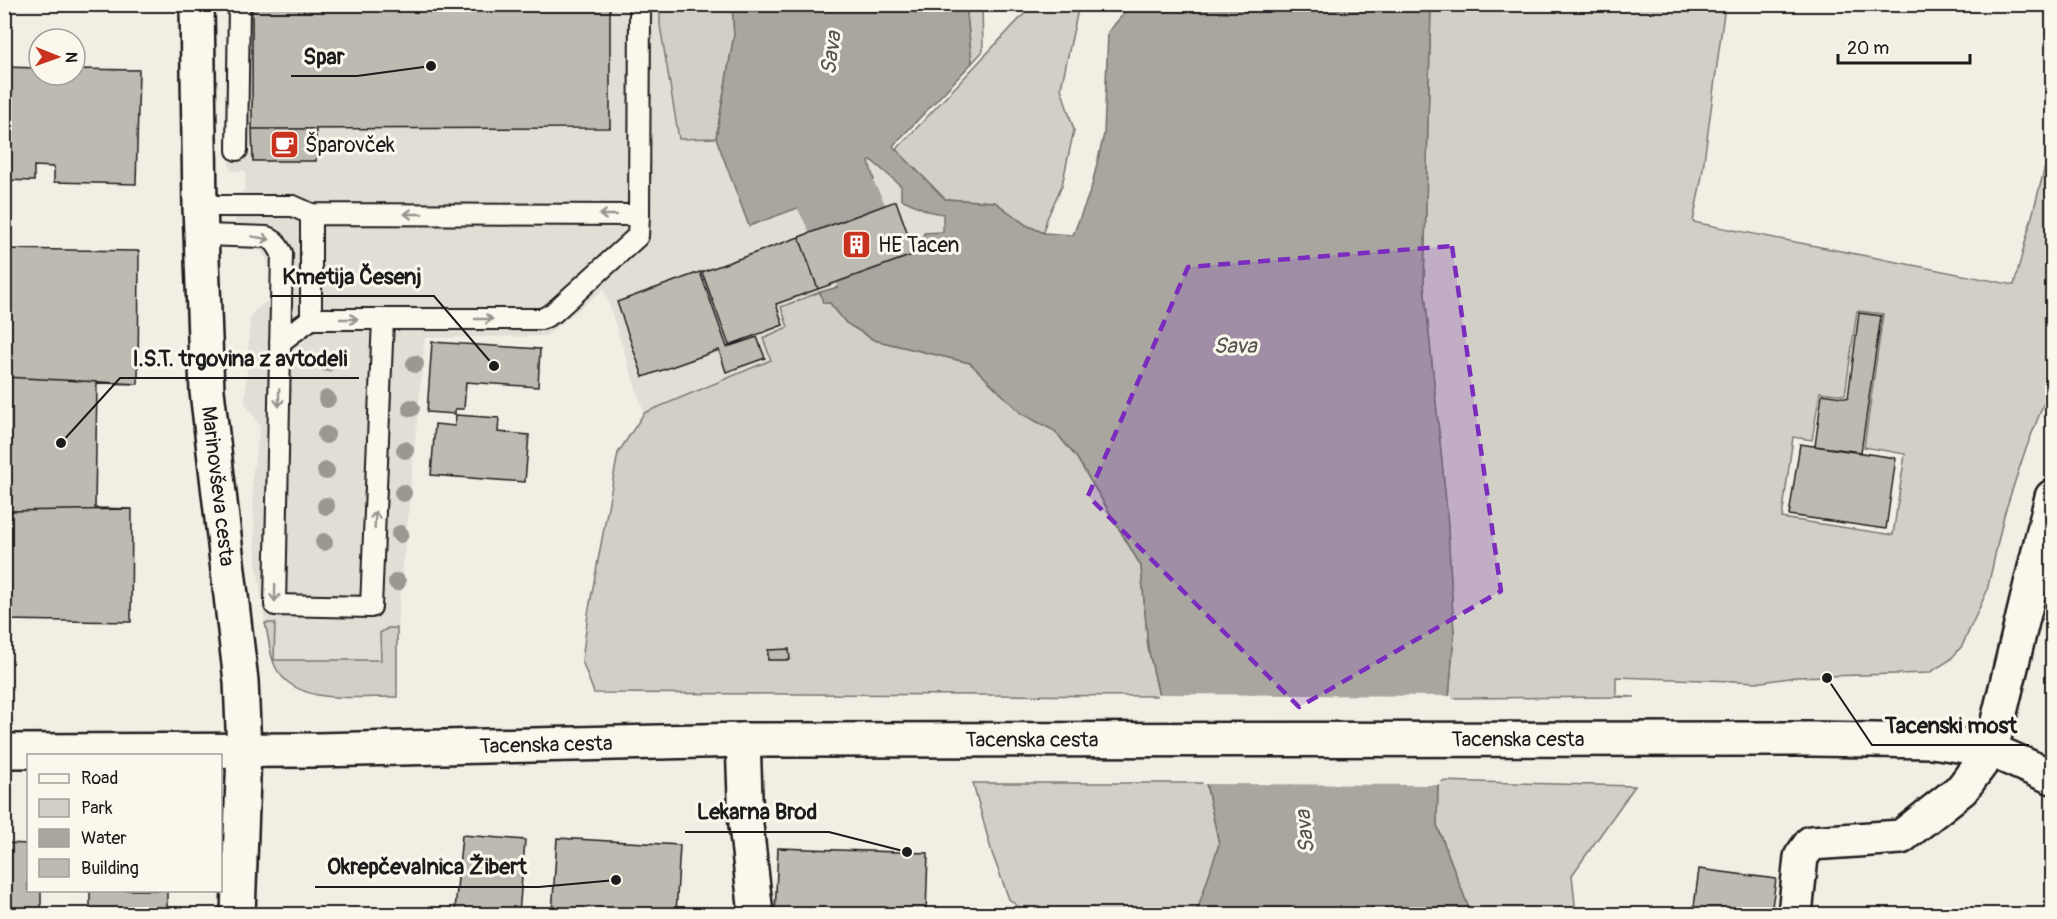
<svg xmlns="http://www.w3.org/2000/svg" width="2057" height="919" font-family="Pangolin,sans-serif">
<rect width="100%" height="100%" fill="#f2eee4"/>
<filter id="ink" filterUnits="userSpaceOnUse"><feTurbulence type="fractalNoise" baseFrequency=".0167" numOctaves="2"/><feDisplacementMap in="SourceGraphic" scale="12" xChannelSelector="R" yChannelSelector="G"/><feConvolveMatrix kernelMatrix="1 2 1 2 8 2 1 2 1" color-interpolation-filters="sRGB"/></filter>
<g filter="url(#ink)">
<path fill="#e2ded5" d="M 227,5 L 660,5 L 660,25 L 679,139 L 716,138 L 749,226 L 874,180 L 869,162 L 871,160 L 928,211 L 943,214 L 943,233 L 916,260 L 935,268 L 935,273 L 820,292 L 781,307 L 788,327 L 771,359 L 644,413 L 604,289 L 546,336 L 425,338 L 397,628 L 397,697 L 318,696 L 287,680 L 275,666 L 265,623 L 256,560 L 252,478 L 260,426 L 245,403 L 250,318 L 254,311 L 271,298 L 272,277 L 266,258 L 261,251 L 237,247 L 234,194 L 241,193 L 245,189 L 246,171 L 230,171 L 225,120 Z"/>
<path fill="#d2cfc6" stroke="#777671" stroke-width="1.5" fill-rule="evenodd" d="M 660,5 L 732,5 L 734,35 L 716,138 L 679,139 L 660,25 Z
M 966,5 L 982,5 L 983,51 L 972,63 Z
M 1027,5 L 1079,5 L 1061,88 L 1074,130 L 1062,185 L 1046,221 L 1044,233 L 1026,225 L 995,202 L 945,199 L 896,150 L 1028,10 Z
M 1431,5 L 1725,5 L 1702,176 L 1693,222 L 2014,285 L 2052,140 L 2052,382 L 2024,454 L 2004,515 L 1987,591 L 1962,646 L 1950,660 L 1929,673 L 1795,677 L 1762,682 L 1616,677 L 1616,696 L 1635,697 L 1449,698 L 1454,634 L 1447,512 L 1424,284 ZM 1857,311 L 1883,314 L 1864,447 L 1905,454 L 1893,535 L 1782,518 L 1793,437 L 1812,440 L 1820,392 L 1845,395 Z
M 820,292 L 823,302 L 830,303 L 846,323 L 874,340 L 970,363 L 1022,414 L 1055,431 L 1077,458 L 1141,566 L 1148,647 L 1159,696 L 594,693 L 582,661 L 588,614 L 618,453 L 644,413 L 771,360 L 763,338 L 788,327 L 781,307 Z
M 265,623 L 275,623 L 274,660 L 381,660 L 380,633 L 388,628 L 397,628 L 397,697 C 360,696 297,707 276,668 C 269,655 269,637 265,623 Z
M 1438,781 L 1635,786 L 1572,875 L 1576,914 L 1471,914 L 1437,825 Z
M 973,783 L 1206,783 L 1219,844 L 1198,911 L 1196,914 L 1027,914 L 1009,899 L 992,853 Z"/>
<path fill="#a9a6a0" stroke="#716f6b" stroke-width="1.5" d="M 732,5 L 966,5 L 972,63 L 893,146 L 945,199 L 995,202 L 1026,225 L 1044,233 L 1073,235 L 1091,189 L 1104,134 L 1108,32 L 1131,5 L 1431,5 L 1424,284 L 1447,512 L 1454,634 L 1449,698 L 1438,781 L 1437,825 L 1471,914 L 1196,914 L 1219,844 L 1206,783 L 1159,696 L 1148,647 L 1141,566 L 1107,508 L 1077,458 L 1055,431 L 1022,414 L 970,363 L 874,340 L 846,323 L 830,303 L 823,303 L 820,292 L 902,269 L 935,273 L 935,268 L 916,260 L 924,233 L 943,232 L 943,214 L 928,211 L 901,199 L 901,186 L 871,160 L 869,162 L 874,180 L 749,226 L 716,138 L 734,35 Z"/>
<path fill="#f2eee4" d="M 1156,694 L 1453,696 L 1441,785 L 1203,784 Z"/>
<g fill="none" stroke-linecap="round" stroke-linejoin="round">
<path stroke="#a9a6a0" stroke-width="80" d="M 837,4 L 817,151 L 835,194 L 881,283 L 922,301 L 979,306"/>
</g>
<path fill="#bdbab1" stroke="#1c1c1c" stroke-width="1.5" d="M 252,4 L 610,4 L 610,128 L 252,129 Z
M 4,67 L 39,68 L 39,75 L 75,75 L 75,69 L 139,70 L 136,184 L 54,182 L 54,167 L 34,166 L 34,181 L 4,180 Z
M 252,129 L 316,129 L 316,161 L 253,161 Z
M 896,201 L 915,254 L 818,289 L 799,237 Z
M 799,237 L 818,289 L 776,304 L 783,325 L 729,345 L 702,272 Z
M 4,249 L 139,251 L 138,384 L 97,383 L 95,508 L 132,509 L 131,622 L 4,620 Z
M 4,249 L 139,251 L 138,384 L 4,377 Z
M 700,272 L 727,347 L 757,337 L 765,358 L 726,372 L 719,350 L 643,377 L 617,302 Z
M 1859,313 L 1881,316 L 1861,452 L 1815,446 L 1822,394 L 1848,398 Z
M 432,342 L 540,349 L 538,387 L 466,382 L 464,409 L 455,409 L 455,414 L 427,412 Z
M 456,415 L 499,418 L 498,432 L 529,435 L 525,482 L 431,475 L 435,424 L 455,426 Z
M 1800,444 L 1896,458 L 1886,529 L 1789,515 Z
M 132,509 L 131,622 L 4,620 L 4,511 Z
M 789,649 L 790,660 L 768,660 L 768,650 Z
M 462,835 L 525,840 L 519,914 L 455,910 Z
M 557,838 L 680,845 L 676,914 L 552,914 Z
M 4,843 L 28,844 L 28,890 L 41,890 L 41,914 L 4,914 Z
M 778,848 L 928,853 L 926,914 L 775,914 Z
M 1699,869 L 1776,879 L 1771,914 L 1693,914 Z
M 90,890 L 167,890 L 167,914 L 90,914 Z
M 1862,910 L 1908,914 L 1862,914 Z"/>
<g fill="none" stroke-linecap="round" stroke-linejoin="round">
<defs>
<path id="lane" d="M 237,150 L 239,4
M 200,206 L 293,206 L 311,214 L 639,215 L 638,236 L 553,313 L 542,319 L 311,319 L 311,214
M 639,215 L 640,4
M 203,235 L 267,237 L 275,242 L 282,253 L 275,605 L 371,607 L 383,319
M 280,342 L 311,319"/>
<g id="street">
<path id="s1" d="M 197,4 L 200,206 L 207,391 L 241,681 L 244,751 L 238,914"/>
<path d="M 743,740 L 746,825 L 756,914"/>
<path d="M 1795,914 L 1801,857 L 1811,843 L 1901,837 L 1962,789 L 1991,750"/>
</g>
<g id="secondary">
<path d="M 1991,750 L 2052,497"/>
<path id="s2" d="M 4,751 L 317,750 L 743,740 L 1812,739 L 1932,741 L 1991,750 L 2052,777"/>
</g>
</defs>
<use href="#lane" stroke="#1c1c1c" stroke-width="24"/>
<use href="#street" stroke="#1c1c1c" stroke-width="38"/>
<use href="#secondary" stroke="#1c1c1c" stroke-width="38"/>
<use href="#lane" stroke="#fbf7ec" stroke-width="20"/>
<use href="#street" stroke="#fbf7ec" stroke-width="33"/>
<use href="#secondary" stroke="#fbf7ec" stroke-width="33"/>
</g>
<g fill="#9b9892">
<circle cx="327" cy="363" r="9"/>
<circle cx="415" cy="364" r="9"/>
<circle cx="327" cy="399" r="9"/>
<circle cx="411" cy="408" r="9"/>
<circle cx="326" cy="435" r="9"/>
<circle cx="405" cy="450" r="9"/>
<circle cx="326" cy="471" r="9"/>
<circle cx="403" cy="493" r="9"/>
<circle cx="326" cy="506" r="9"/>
<circle cx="400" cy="534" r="9"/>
<circle cx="324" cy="542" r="9"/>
<circle cx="397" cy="582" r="9"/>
</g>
<defs><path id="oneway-shaft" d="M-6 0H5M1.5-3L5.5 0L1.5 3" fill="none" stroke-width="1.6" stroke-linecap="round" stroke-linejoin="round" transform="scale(1.5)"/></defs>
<g stroke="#97948e">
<use href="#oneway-shaft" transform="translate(413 214) rotate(180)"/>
<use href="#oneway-shaft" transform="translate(608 215) rotate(-180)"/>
<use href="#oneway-shaft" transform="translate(261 238) rotate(10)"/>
<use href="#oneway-shaft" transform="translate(349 319)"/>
<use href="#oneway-shaft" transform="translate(484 319)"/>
<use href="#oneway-shaft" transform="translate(279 398) rotate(91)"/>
<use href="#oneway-shaft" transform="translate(375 520) rotate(-88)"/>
<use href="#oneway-shaft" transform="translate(275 593) rotate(91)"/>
</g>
</g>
<path fill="#7b2cbf" fill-opacity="0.2" stroke="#7b2cbf" stroke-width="4.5" stroke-dasharray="12 8" stroke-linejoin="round" d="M 1452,246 L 1501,591 L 1299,707 L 1088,496 L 1188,267 Z"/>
<defs>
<symbol id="cafe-square" viewBox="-11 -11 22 22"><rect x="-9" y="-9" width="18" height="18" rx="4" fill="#c8321e" stroke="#fbf7ec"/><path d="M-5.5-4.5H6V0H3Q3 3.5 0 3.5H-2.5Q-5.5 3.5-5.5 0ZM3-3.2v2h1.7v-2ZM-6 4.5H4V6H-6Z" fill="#fff"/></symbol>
<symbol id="building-square" viewBox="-11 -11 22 22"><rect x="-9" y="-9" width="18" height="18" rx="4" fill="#c8321e" stroke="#fbf7ec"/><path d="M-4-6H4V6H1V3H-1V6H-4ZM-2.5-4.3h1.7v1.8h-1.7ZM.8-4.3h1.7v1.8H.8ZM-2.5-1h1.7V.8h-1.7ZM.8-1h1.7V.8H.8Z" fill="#fff"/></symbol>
</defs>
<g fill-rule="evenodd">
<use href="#cafe-square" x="268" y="128" width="33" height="33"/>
<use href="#building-square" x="840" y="228" width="33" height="33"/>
</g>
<g text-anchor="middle" stroke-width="6" stroke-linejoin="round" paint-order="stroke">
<g font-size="21" fill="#1c1c1c" stroke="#fbf7ec" text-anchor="start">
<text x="305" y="152">Šparovček</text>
<text x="878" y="252">HE Tacen</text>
</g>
<g font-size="21" fill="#1c1c1c" stroke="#fbf7ec">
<text dy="7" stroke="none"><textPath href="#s1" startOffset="483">Marinovševa cesta</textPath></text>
<text dy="7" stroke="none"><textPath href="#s2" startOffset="1028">Tacenska cesta</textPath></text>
<text dy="7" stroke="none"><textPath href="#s2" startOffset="1514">Tacenska cesta</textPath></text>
<text dy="7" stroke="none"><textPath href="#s2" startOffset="542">Tacenska cesta</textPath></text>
</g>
<g font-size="22" font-style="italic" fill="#545351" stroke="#fbf7ec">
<text transform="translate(830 53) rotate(-82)" y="8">Sava</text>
<text x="1235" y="353">Sava</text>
<text transform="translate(1304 832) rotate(-96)" y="8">Sava</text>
</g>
</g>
<path fill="none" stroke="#1c1c1c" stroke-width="2" d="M431 66L357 76H291M494 366L434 296H271M61 443L120 378H359M1827 678L1872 745H2029M907 852L829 832H685M616 880L539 887H315"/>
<g fill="#1c1c1c" stroke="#fbf7ec" stroke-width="2">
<circle cx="431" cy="66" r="6"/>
<circle cx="494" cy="366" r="6"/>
<circle cx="61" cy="443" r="6"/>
<circle cx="1827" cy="678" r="6"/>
<circle cx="907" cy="852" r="6"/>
<circle cx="616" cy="880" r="6"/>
</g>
<g font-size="22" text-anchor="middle" font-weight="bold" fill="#1c1c1c" stroke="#fbf7ec" stroke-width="6" stroke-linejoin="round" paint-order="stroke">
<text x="324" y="64">Spar</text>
<text x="352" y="284">Kmetija Česenj</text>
<text x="240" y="366">I.S.T. trgovina z avtodeli</text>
<text x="1951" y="733">Tacenski most</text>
<text x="757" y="819">Lekarna Brod</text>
<text x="427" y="874">Okrepčevalnica Žibert</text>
</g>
<rect width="2057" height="919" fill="none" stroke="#fbf7ec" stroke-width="24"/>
<rect x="12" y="12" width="2033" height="895" fill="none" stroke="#1c1c1c" stroke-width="2" filter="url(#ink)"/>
<rect x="27" y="754" width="195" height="138" fill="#fbf7ec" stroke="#a29f99" stroke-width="1.5"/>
<rect x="39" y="774" width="30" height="9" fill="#fbf7ec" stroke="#a29f99" stroke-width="1.5"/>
<text x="81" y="784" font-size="18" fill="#1c1c1c">Road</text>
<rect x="39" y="799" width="30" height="18" fill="#d2cfc6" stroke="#a29f99" stroke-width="1.5"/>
<text x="81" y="814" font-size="18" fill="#1c1c1c">Park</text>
<rect x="39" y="829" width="30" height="18" fill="#a9a6a0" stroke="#a29f99" stroke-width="1.5"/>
<text x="81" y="844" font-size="18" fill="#1c1c1c">Water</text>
<rect x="39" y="859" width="30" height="18" fill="#bdbab1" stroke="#a29f99" stroke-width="1.5"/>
<text x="81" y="874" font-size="18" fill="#1c1c1c">Building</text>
<g transform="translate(57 57) rotate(91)"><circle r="28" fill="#fbf7ec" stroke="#a29f99" stroke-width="1.5"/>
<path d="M0-4.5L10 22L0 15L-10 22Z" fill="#c8321e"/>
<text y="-9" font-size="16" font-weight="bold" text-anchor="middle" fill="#1c1c1c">N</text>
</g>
<path d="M1838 54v9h132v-9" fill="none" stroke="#1c1c1c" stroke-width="3"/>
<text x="1847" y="54" font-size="18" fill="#1c1c1c" stroke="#fbf7ec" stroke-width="4.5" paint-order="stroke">20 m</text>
</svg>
